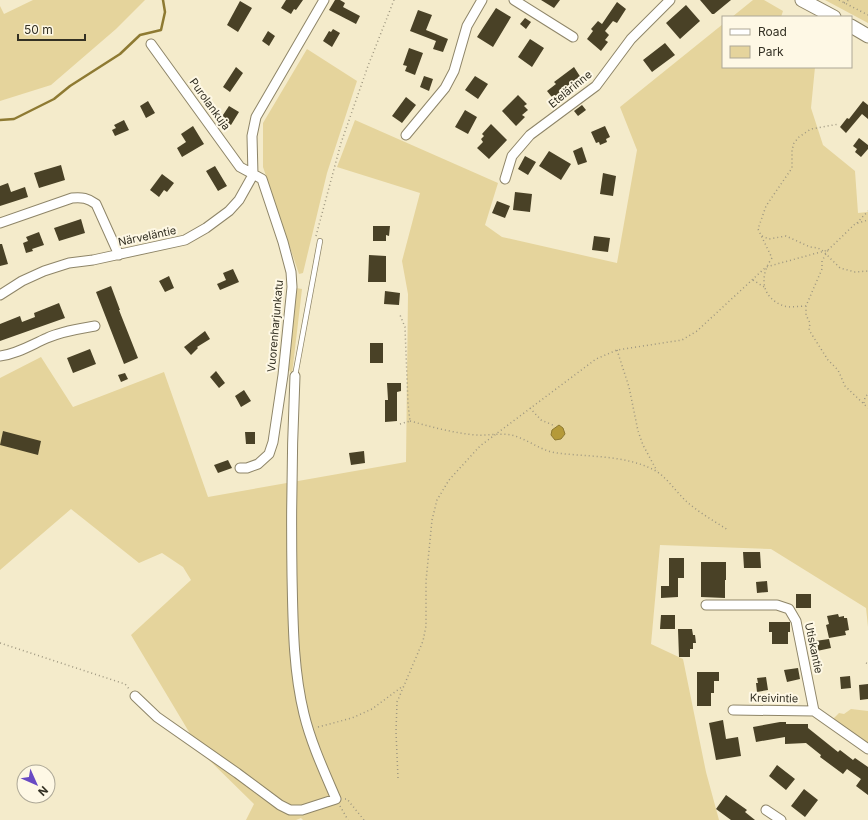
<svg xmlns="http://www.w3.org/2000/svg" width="868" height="820" font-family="Inter,sans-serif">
<rect width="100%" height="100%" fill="#f4ebcb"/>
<path fill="#e5d49c" d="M 33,0 L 145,0 L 116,29 L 51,85 L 0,101 L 0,6 L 4,14 Z
M 753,0 L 764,0 L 783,11 L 781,17 L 732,17 Z
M 825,0 L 868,0 L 868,23 Z
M 723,24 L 723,67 L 815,67 L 811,108 L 823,145 L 855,171 L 858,213 L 868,212 L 868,627 L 866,608 L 771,549 L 660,545 L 651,644 L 683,659 L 706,772 L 719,820 L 303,820 L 301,818 L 296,820 L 246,820 L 254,804 L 201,752 L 131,635 L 191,580 L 183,567 L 162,553 L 139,563 L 71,509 L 0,570 L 0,378 L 41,357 L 73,407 L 164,372 L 208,497 L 406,462 L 408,294 L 402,261 L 420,193 L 337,167 L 355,120 L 498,183 L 485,225 L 502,237 L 617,263 L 637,150 L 620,107 Z
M 307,49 L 357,81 L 327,173 L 303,273 L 299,274 L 263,167 L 263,123 Z
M 296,288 L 302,289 L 292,374 L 287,367 Z
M 851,709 L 868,711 L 868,715 L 865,715 L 868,715 L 868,745 L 833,719 L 839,713 L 844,714 Z"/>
<path fill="#b59a39" stroke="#8e7a32" d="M 559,425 L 563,428 L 565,434 L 561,439 L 555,440 L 551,435 L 552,430 Z"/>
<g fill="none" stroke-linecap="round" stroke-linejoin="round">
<path stroke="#8e7a32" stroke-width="2.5" d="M 0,120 L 14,119 L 54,99 L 70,86 L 120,54 L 140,35 L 161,30 L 165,12 L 163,0"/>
</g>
<path fill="#494126" d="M 286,0 L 303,0 L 296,10 L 294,9 L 291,14 L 281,8 Z
M 335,0 L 340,0 L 345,3 L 343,7 L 360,16 L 356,24 L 329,10 Z
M 541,0 L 560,0 L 554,8 Z
M 700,0 L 731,0 L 714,14 L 712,14 Z
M 240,1 L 252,8 L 238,32 L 227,25 Z
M 617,2 L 626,9 L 617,23 L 613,21 L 605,31 L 609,35 L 605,40 L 608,42 L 601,51 L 587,39 L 593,31 L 591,29 L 598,21 L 602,24 Z
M 686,5 L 700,21 L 680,39 L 666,23 Z
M 496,8 L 511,17 L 493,47 L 477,37 Z
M 418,10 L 432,15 L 426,30 L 448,39 L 443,52 L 433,49 L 436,41 L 410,31 Z
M 525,18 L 531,22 L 526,29 L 520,24 Z
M 333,29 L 340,33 L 332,47 L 323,41 L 329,31 L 331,32 Z
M 268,31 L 275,36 L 269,46 L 262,41 Z
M 530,39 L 544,48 L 532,67 L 518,57 Z
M 665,43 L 675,55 L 652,72 L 643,60 Z
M 409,48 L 423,53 L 415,75 L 405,71 L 407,66 L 403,65 Z
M 236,67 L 243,73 L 230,92 L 223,87 Z
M 574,67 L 583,81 L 555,101 L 547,91 L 556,84 L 554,82 Z
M 424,76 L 433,79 L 429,91 L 420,87 Z
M 475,76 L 488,84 L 478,99 L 465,90 Z
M 518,95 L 527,104 L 524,106 L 528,110 L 522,115 L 525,117 L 516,126 L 502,111 Z
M 406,97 L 416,105 L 402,123 L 392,116 Z
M 148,101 L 155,113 L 146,118 L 140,106 Z
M 863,101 L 868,105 L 868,119 L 862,114 L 846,133 L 840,127 L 847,118 L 849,119 Z
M 582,105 L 586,110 L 578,116 L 574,111 Z
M 229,106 L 239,112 L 231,125 L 221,118 Z
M 465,110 L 477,117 L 468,134 L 455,127 Z
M 124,120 L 129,130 L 115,136 L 112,130 L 116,128 L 114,125 Z
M 491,124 L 507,140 L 489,159 L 477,148 L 483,142 L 481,139 L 484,136 L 482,134 Z
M 193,126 L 204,144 L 182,157 L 177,148 L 186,142 L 181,134 Z
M 605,126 L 610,137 L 606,139 L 607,142 L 600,145 L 599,142 L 596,143 L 591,132 Z
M 859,138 L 868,145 L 868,149 L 861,157 L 855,152 L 857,149 L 853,146 Z
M 582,147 L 587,162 L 578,165 L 573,151 Z
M 549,151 L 571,164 L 561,180 L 539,166 Z
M 525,156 L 536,162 L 528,175 L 518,169 Z
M 61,165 L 65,180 L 39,188 L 34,173 Z
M 215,166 L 227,186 L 218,191 L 206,171 Z
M 603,173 L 616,176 L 613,196 L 600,194 Z
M 162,174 L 174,183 L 167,192 L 164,190 L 159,197 L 150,190 Z
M 8,183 L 11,192 L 25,187 L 28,197 L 0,206 L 0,186 Z
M 515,192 L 532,194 L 530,212 L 513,210 Z
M 497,201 L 510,206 L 505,218 L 492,213 Z
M 81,219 L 85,233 L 59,241 L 54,228 Z
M 373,226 L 390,226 L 389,236 L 386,235 L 386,241 L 373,241 Z
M 39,232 L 44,245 L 32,249 L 33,251 L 26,253 L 23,243 L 28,241 L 26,237 Z
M 594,236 L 610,238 L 608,252 L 592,250 Z
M 0,244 L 2,244 L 8,264 L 0,266 Z
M 369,255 L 386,256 L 386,282 L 368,282 Z
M 233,269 L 239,282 L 220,290 L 217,284 L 226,280 L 223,273 Z
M 169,276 L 174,288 L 165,292 L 159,281 Z
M 111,286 L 120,310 L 119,310 L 138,358 L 124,364 L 96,292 Z
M 385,291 L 400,293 L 399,305 L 384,304 Z
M 59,303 L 65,318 L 0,341 L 0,324 L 20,316 L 22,322 L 35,317 L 34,313 Z
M 205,331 L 210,339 L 197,347 L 198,348 L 191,355 L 184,347 Z
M 370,343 L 383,343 L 383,363 L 370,363 Z
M 90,349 L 96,364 L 73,373 L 67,358 Z
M 216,371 L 225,383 L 219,388 L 210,377 Z
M 125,373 L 128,379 L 121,382 L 118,375 Z
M 387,383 L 401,383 L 401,391 L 397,392 L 397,421 L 385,422 L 385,400 L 388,400 Z
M 244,390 L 251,401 L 241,407 L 235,396 Z
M 3,431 L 41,441 L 38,455 L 0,445 Z
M 245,432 L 255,432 L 255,444 L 246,444 Z
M 364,451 L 365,463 L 351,465 L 349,453 Z
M 228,460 L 232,468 L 218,473 L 214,465 Z
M 743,552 L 760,552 L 761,568 L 744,568 Z
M 669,558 L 684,558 L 684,578 L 678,578 L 678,597 L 661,598 L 661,586 L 669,586 Z
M 701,562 L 726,562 L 726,580 L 725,580 L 725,598 L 701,597 Z
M 767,581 L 768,592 L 757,593 L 756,582 Z
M 796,594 L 811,594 L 811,608 L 796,608 Z
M 838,614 L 839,617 L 844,616 L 844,618 L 847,618 L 849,630 L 845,631 L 846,635 L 829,638 L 826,625 L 829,624 L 827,616 Z
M 661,615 L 675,615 L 675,629 L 660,629 Z
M 769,622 L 790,622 L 790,632 L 788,632 L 788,644 L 772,644 L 772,632 L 769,632 Z
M 678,629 L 692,629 L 693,635 L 695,635 L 696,643 L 693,643 L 693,649 L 690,649 L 690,657 L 679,657 Z
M 829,639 L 831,648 L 817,651 L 815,641 Z
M 798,668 L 800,679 L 787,682 L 784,670 Z
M 697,672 L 719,672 L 719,681 L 714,681 L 714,693 L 711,693 L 711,706 L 697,706 Z
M 850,676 L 851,688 L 841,689 L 840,677 Z
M 766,677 L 768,690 L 757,692 L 756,683 L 758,683 L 757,678 Z
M 868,684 L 868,699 L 860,700 L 859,685 Z
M 723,720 L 726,739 L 738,737 L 741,756 L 716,760 L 709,723 Z
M 780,722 L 786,722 L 786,724 L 808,724 L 808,728 L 838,752 L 840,750 L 853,760 L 855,758 L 868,767 L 868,795 L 856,786 L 861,779 L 847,769 L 843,774 L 820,757 L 821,755 L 806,743 L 785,744 L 785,737 L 756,742 L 753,727 Z
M 777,765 L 795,779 L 786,790 L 769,776 Z
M 804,789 L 818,800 L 805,817 L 791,806 Z
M 726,795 L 747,810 L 745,812 L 755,820 L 731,820 L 716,809 Z"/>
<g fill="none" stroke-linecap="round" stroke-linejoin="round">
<defs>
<path id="lane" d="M 295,376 L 320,241"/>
<path id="street" d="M 514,0 L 573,37
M 151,44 L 240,167 L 262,179 L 283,242 L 291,272 L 292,287 L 283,375 L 273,442 L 269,454 L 258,464 L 247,468 L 240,468
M 406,135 L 445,88 L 454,71 L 467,26 L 482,0
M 505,179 L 512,156 L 530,135 L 596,86 L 631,39 L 670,0
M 0,223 L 72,198 C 82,197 88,198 96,204 L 119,255
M 0,295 L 22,281 L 44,271 L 69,263 L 93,260 L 185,240 L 206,228 L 229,211 L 239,200 L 253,175 L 252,136 L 256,117 L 324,0
M 0,356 C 17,354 31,345 47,338 C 62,331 78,329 95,326
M 706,605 L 777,605 L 789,609 L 796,621 L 814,711 L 868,749
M 135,696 L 157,717 L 237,773 L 280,805 L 290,810 L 302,810 L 336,799 C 324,771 311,743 304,714 C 293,669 293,622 292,575 C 291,509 292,442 295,376
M 733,710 L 814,711
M 766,810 L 781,820"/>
<path id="secondary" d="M 802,0 L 834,17
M 851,26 L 868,36"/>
</defs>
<use href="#lane" stroke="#8e8568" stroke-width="6"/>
<use href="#street" stroke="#8e8568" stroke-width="11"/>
<use href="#secondary" stroke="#8e8568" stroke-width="15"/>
<path stroke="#9e9780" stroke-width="1.5" stroke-dasharray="1 3" stroke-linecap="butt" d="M 839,0 L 868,15
M 844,3 L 849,0
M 857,223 L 868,211
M 316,236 L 341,143 L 368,66 L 394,0
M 762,236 L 769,239 L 786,236 L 810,247 L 818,248 L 823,251 L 840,268 L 855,272 L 868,271
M 828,250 L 855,224 L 868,220
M 753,280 L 764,287
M 806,306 C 800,306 790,308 784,306 C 761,298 759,276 772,258 L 758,229 L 766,206 L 792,168 L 792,150 L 794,143 L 799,137 L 811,129 L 839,124
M 617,350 L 629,387 L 638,431 L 643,445 L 657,471
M 864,403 L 865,397 L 868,394
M 530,408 L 541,420 L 555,426
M 410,421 C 432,427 453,433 476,435 C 489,436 503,432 515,436 C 530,441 542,451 557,453 C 588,457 621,455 650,468 C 665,474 674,490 686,501 C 698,512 714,521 728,530
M 400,424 L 410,421 L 408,404 L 405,327 L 400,315
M 0,643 L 125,684 L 130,690
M 866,663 L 868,664
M 318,727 L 352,718 L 372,709 L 403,686
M 398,778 L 396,732 L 397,702 L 423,641 L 426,626 L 426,581 L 432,520 L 437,500 L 449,480 L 480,446 L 596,359 L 617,350 L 682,340 L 697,331 L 766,267 L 828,250 L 822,261 L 822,269 L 806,306 L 806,315 L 810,323 L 809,330 L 828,360 L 838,370 L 845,386 L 868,408
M 345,799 L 347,799 L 364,820
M 340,806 L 348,820"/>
<use href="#lane" stroke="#fff" stroke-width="4.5"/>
<use href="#street" stroke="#fff" stroke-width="9"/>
<use href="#secondary" stroke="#fff" stroke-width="13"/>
</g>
<g text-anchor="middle" stroke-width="4" stroke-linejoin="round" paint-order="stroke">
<g font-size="11" fill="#333023" stroke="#fef8e5">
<text transform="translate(570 89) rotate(-39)" y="4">Etelärinne</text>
<text transform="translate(210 104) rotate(54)" y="4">Purolankuja</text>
<text transform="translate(147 236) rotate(-12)" y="4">Närveläntie</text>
<text transform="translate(275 326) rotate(-85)" y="4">Vuorenharjunkatu</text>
<text transform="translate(814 648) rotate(78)" y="4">Utiskantie</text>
<text transform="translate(774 698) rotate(1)" y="4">Kreivintie</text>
</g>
</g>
<rect x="722" y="16" width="130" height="52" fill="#fef8e5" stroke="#ada897"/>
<rect x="730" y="29" width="20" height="6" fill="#ffffff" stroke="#ada897"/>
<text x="758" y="36" font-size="12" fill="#333023">Road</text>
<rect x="730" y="46" width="20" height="12" fill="#e5d49c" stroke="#ada897"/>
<text x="758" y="56" font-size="12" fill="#333023">Park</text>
<g transform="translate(36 784) rotate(135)"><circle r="19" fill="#fef8e5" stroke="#ada897"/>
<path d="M0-3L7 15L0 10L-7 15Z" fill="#694ac3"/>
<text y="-6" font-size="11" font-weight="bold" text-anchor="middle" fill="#333023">N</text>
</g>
<path d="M18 34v6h67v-6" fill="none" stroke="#333023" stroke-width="2"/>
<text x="24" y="34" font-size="12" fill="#333023" stroke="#fef8e5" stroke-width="3" paint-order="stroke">50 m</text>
</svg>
